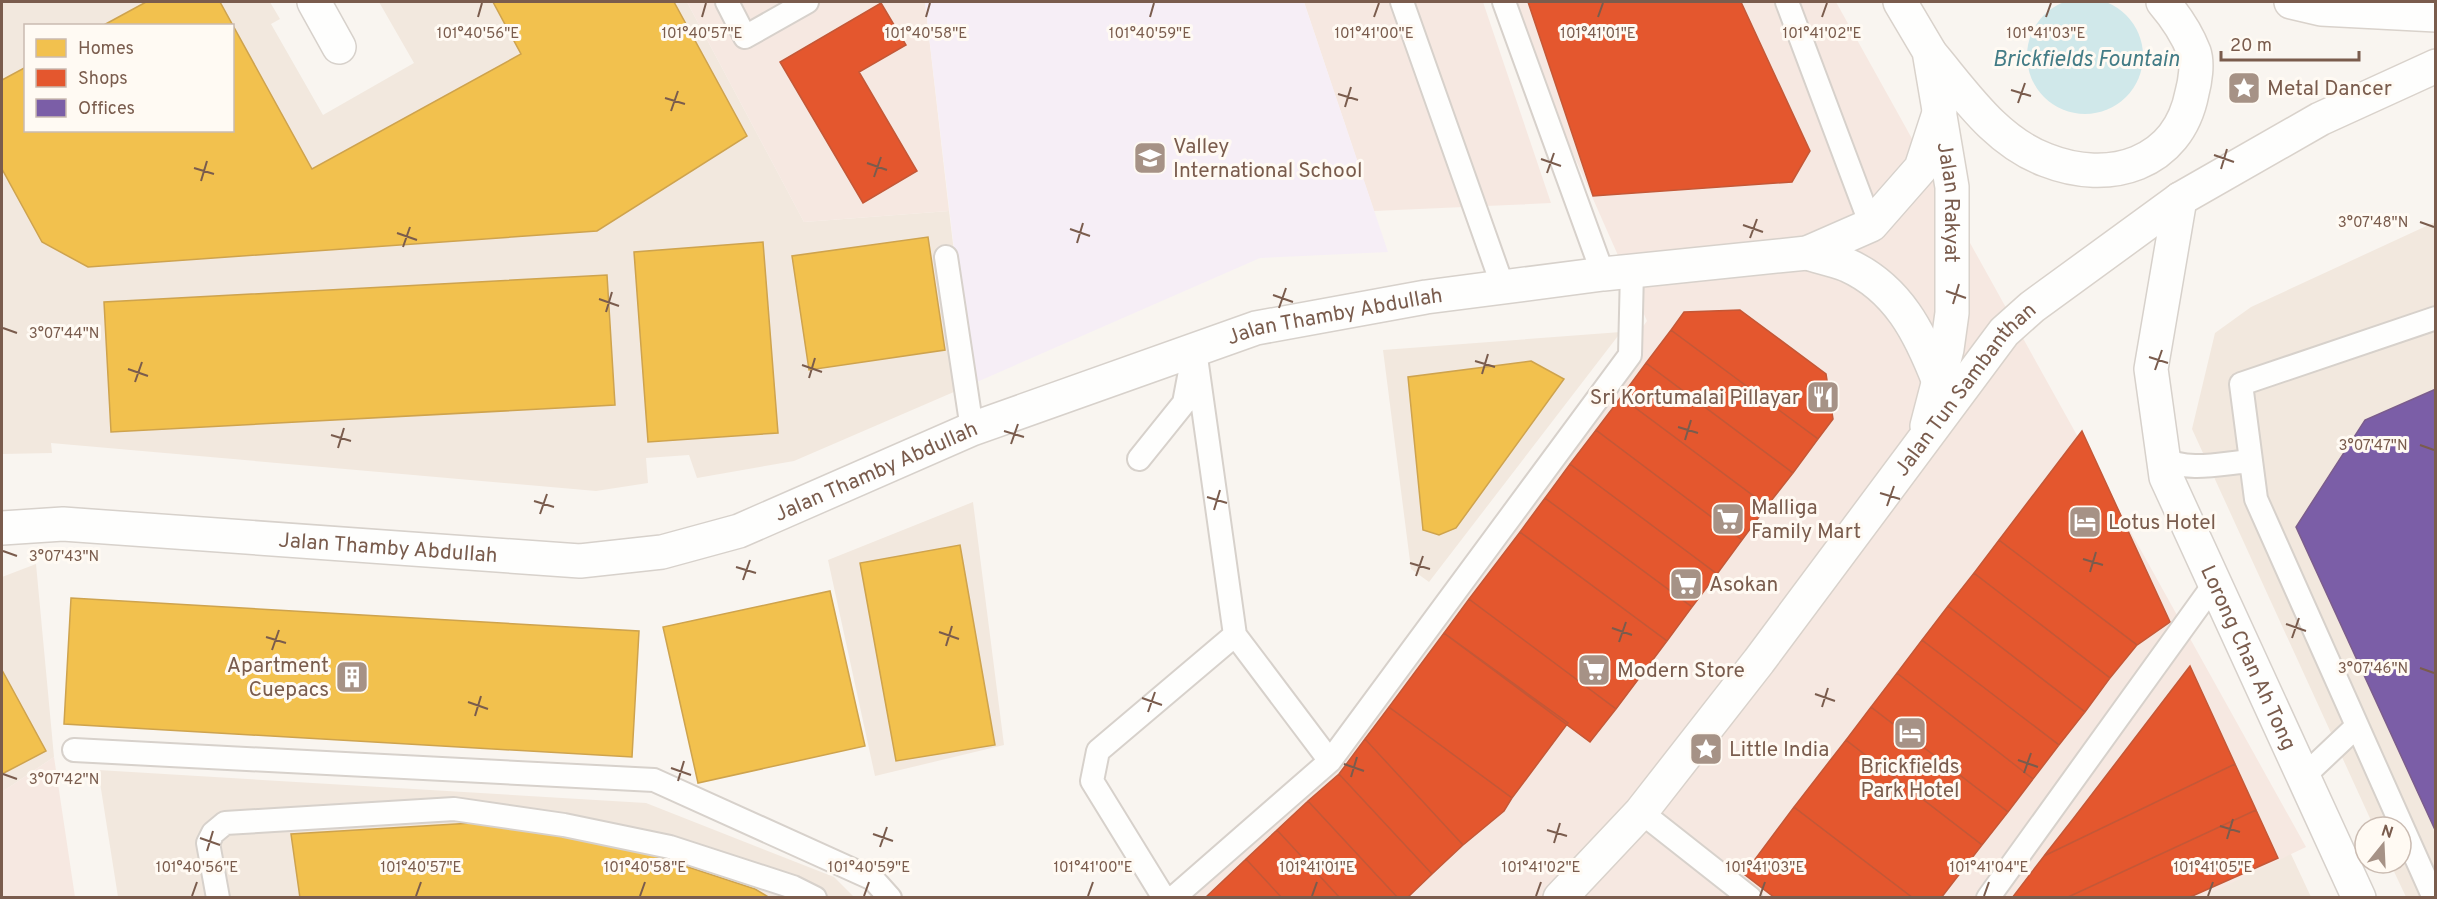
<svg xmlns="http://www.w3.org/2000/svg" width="2437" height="899" font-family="Overpass,sans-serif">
<rect width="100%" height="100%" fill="#f9f5f0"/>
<path fill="#f2e8de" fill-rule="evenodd" d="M 2,2 L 270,2 L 280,19 L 271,24 L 323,115 L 414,63 L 379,2 L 687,2 L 804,222 L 949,211 L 970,385 L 794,461 L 697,478 L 689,455 L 646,458 L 648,483 L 596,491 L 51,443 L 52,453 L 2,454 ZM 26,26 L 232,26 L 232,130 L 26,130 Z
M 2435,222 L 2435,897 L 2406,897 L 2390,863 L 2401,863 L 2401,827 L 2374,827 L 2192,429 L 2215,333 L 2251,307 Z
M 1621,332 L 1429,582 L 1411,569 L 1383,350 Z
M 973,502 L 1004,745 L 875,776 L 828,560 Z
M 36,564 L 54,757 L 2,792 L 2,577 Z
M 98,770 L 646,803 L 834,877 L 854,897 L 118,897 Z
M 2290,852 L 2311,897 L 2188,898 Z"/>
<path fill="#f6e8e1" d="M 687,2 L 925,2 L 949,211 L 804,222 Z
M 1304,2 L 1483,2 L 1551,203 L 1374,211 Z
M 1506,2 L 1836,2 L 2306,847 L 2200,898 L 1158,898 L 1320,761 L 1421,631 L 1647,321 Z
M 54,757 L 75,897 L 2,897 L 2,792 Z"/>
<path fill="#f6eef6" d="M 925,2 L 1304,2 L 1388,252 L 1260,258 L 970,385 Z"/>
<path fill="#d0e8ea" d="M2027 56a58 58 0 1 1 116 0a58 58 0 1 1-116 0Z"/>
<path fill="#f2c14e" stroke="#cea34e" stroke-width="1.5" d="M 146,2 L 220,2 L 312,169 L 521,54 L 493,2 L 674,2 L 747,136 L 597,231 L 88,267 L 42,242 L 2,169 L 2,80 L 26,67 L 26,130 L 232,130 L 232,26 L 102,26 Z
M 928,237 L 945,350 L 809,370 L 792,256 Z
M 763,242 L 778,433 L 648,442 L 634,252 Z
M 607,275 L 615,405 L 111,432 L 104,302 Z
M 1531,361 L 1564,379 L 1456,528 L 1439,535 L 1423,530 L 1408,377 Z
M 960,545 L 995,745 L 896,761 L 860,563 Z
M 830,591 L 865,746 L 698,783 L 663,627 Z
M 71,598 L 639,631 L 632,757 L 64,724 Z
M 2,670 L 46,751 L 2,774 Z
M 489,822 L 603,839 L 755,889 L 770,898 L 300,898 L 291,834 Z"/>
<path fill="#e4572e" stroke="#c45837" stroke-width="1.5" d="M 1528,2 L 1741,2 L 1810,151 L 1792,182 L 1593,196 Z
M 881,3 L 906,45 L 859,72 L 917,171 L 863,203 L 780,62 Z
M 1740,310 L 1826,374 L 1833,419 L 1818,439 L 1671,330 L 1684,312 Z
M 1671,330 L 1818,439 L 1793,473 L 1646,363 Z
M 1646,363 L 1793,473 L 1767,506 L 1621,397 Z
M 1621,397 L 1767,506 L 1742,540 L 1596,430 Z
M 1596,430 L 1742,540 L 1717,574 L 1570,464 Z
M 2082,431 L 2170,622 L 2137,645 L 1999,540 Z
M 1570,464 L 1717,574 L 1692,607 L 1545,498 Z
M 1545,498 L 1692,607 L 1667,641 L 1520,532 Z
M 1520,532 L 1667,641 L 1616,709 L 1469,599 Z
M 1999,540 L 2137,645 L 2110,678 L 1974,573 Z
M 1974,573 L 2110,678 L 2085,712 L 1948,606 Z
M 1469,599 L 1616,709 L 1590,742 L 1444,633 Z
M 1948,606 L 2085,712 L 2059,745 L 1922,640 Z
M 1444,633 L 1568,723 L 1512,798 L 1389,707 Z
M 1922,640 L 2059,745 L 2033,779 L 1897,673 Z
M 2190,666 L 2235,764 L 2044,856 L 2073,819 Z
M 1897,673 L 2033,779 L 2008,812 L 1871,707 Z
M 1389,707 L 1512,798 L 1504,811 L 1463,845 L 1365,739 Z
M 1871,707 L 2008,812 L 1982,845 L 1846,740 Z
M 1365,739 L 1463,845 L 1432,874 L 1339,774 Z
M 1846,740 L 1982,845 L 1941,898 L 1913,898 L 1794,807 Z
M 2235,764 L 2256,810 L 2066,898 L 2012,898 L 2044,856 Z
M 1339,774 L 1432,874 L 1407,898 L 1398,898 L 1308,801 Z
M 1308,801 L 1398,898 L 1340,898 L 1277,830 Z
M 1794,807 L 1913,898 L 1775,898 L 1744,874 Z
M 2256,810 L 2278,858 L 2188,898 L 2066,898 Z
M 1277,830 L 1340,898 L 1282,898 L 1246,859 Z
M 1246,859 L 1282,898 L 1205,898 Z"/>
<path fill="#7b5ea7" stroke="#7b5d8c" stroke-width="1.5" d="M 2436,389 L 2436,832 L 2296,527 L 2365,420 Z"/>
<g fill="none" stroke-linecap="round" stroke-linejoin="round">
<defs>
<path id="service" d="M 727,2 L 745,37 L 807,2
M 1402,2 L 1503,287
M 1504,2 L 1603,274
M 1787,2 L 1871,225
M 946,257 L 972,429
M 1195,350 L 1235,635 L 1330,761
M 2163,458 C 2186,473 2224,463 2251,461
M 1139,459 L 1184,403 L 1191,366
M 74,750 L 654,780 L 873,879 L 890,898
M 2303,777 L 2357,726
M 1641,812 L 1750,898
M 218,898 L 208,843 L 213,833 L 225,823 L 454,809 L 564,825 L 670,847 L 793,887 L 815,898
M 1164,898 L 1092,781 L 1098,751 L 1235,635
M 1173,898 L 1330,761 L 1630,355 L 1632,271
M 1988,898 L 2215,583
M 2434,898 L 2256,499 L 2241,384 L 2436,318"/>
<g id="minor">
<path d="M 314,2 L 339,47"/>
<path id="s1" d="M 2180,199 L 2151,369 L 2166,477 L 2359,898"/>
<path d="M 1807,253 C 1820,257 1834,260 1847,265 C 1898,288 1920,333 1939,382"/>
<path id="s2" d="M 2,528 L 63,524 L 580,561 L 662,552 L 739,531 L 972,429 L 1256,328 L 1426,297 L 1603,274 L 1807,253 L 1871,225 L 1921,168 L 1940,110"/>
</g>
<g id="secondary">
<path id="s3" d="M 1900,2 L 1929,51 L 1952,187 L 1952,313 L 1947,349 L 1927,426"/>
<path d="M 2291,2 L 2321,9 L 2436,15"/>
<path d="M 1930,53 C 1964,93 1995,141 2046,160 C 2109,185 2178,165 2192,93 C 2195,82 2198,63 2194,52 C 2187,34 2175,16 2163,2"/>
<path id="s4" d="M 1560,898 L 1641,812 L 1759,661 L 2004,332 L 2032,307 L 2180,199 L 2320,119 L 2436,66"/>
</g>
</defs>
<use href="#service" stroke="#d7d1cb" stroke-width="26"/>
<use href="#minor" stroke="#d7d1cb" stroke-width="36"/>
<use href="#secondary" stroke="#d9d2cb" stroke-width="36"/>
<use href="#service" stroke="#fefefd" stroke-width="22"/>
<use href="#minor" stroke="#fefefd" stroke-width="33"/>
<use href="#secondary" stroke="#fefefd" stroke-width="33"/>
</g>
<path fill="none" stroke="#7a5c4d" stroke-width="2" d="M 478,17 L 482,3M 702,17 L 706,3M 926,17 L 930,3M 1150,17 L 1154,3M 1374,17 L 1379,3M 1598,17 L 1603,3M 1822,17 L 1827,3M 2046,17 L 2051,3M 2011,90 L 2031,96M 1338,94 L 1358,100M 665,98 L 685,104M 2018,103 L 2025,83M 1345,107 L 1351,87M 671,111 L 678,91M 2214,155 L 2234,162M 1541,159 L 1561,166M 867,163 L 887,170M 194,168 L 214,174M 2221,169 L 2227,149M 1547,173 L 1554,153M 874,177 L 881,157M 201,181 L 207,161M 2420,222 L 2434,227M 1743,225 L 1763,232M 1070,229 L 1090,236M 397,233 L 417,240M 1750,238 L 1757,219M 1077,243 L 1083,223M 403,247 L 410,227M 1946,291 L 1966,298M 1273,295 L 1293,302M 599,299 L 619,306M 1953,304 L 1959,284M 1279,308 L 1286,288M 606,312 L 612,292M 3,328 L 17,333M 2149,357 L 2168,363M 1475,361 L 1495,367M 802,365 L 822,372M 128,369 L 148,376M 2155,370 L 2162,350M 1482,374 L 1488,354M 809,378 L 815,358M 135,382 L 142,362M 1678,427 L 1698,433M 1004,431 L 1024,437M 331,435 L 351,441M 1685,440 L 1691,420M 1011,444 L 1018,424M 2420,445 L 2434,450M 338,448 L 344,428M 1880,493 L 1900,499M 1207,497 L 1227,503M 534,501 L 554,507M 1887,506 L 1894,486M 1214,510 L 1220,490M 540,514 L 547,494M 3,551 L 17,556M 2083,559 L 2103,565M 1410,563 L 1430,569M 736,567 L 756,573M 2090,572 L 2096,552M 1416,576 L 1423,556M 743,580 L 750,560M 2286,624 L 2306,631M 1612,628 L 1632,635M 939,632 L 959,639M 266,637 L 286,643M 2292,638 L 2299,618M 1619,642 L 1626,622M 946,646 L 952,626M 272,650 L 279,630M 2420,668 L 2434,673M 1815,694 L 1835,701M 1142,698 L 1162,705M 468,702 L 488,709M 1822,707 L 1828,688M 1148,712 L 1155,692M 475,716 L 481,696M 2018,760 L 2038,767M 1344,764 L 1364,771M 671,768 L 691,775M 2024,773 L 2031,753M 3,774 L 17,779M 1351,777 L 1357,757M 678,781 L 684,761M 2220,826 L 2240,832M 1547,830 L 1567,836M 873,834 L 893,841M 200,838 L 220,845M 2227,839 L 2233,819M 1554,843 L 1560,823M 880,847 L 887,827M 207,851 L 213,831M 192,896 L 197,882M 416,896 L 421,882M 640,896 L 645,882M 864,896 L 869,882M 1088,896 L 1093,882M 1312,896 L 1317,882M 1536,896 L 1541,882M 1760,896 L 1765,882M 1984,896 L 1989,882M 2208,896 L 2213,882"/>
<defs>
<symbol id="sight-square" viewBox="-11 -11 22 22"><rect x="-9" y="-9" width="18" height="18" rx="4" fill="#a69286" stroke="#fffaf3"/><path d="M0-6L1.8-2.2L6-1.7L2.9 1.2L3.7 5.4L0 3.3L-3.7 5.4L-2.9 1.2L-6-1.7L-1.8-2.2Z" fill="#fff"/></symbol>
<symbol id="school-square" viewBox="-11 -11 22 22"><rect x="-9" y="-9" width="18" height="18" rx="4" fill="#a69286" stroke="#fffaf3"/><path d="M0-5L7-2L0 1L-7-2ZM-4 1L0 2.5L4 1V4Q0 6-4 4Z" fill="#fff"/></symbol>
<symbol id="restaurant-square" viewBox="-11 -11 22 22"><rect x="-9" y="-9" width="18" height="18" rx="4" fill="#a69286" stroke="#fffaf3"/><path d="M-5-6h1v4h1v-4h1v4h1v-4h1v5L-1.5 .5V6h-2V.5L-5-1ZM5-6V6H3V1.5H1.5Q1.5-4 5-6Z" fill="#fff"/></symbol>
<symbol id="supermarket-square" viewBox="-11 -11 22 22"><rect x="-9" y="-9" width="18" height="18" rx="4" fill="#a69286" stroke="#fffaf3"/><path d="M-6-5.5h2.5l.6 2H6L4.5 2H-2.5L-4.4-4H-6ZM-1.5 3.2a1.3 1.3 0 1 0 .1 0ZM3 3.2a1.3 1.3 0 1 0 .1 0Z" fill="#fff"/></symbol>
<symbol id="hotel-square" viewBox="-11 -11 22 22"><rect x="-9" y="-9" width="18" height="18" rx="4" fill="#a69286" stroke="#fffaf3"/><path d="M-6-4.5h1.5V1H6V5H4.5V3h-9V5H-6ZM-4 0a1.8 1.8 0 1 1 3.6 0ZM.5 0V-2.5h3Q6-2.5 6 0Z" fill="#fff"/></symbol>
<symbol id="building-square" viewBox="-11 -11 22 22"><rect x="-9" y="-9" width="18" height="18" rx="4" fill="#a69286" stroke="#fffaf3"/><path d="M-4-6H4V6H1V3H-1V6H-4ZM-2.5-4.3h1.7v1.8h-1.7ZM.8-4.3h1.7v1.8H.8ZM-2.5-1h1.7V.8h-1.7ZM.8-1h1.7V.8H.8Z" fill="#fff"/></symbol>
</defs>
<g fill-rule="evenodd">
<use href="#sight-square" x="2225" y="69" width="38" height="38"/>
<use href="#school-square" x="1131" y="139" width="38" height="38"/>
<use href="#restaurant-square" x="1804" y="378" width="38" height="38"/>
<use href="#supermarket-square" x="1709" y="500" width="38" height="38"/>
<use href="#hotel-square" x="2066" y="503" width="38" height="38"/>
<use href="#supermarket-square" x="1667" y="565" width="38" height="38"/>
<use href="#supermarket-square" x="1575" y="651" width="38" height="38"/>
<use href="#building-square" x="333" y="658" width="38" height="38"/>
<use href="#hotel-square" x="1891" y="714" width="38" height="38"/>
<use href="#sight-square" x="1687" y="730" width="38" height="38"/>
</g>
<g text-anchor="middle" stroke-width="6" stroke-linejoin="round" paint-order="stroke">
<g font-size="21" fill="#7a5c4d" stroke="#fffaf3" text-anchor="start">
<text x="2267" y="95">Metal Dancer</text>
<text x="1173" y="153">Valley<tspan x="1173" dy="24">International School</tspan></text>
<text x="1800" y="404" text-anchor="end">Sri Kortumalai Pillayar</text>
<text x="1751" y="514">Malliga<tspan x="1751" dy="24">Family Mart</tspan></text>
<text x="2108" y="529">Lotus Hotel</text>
<text x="1709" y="591">Asokan</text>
<text x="329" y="672" text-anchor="end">Apartment<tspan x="329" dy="24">Cuepacs</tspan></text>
<text x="1617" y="677">Modern Store</text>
<text x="1729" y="756">Little India</text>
<text x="1910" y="773" text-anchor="middle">Brickfields<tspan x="1910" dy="24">Park Hotel</tspan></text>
</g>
<g font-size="21" fill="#7a5c4d" stroke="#fffaf3">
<text dy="7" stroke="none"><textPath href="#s3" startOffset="210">Jalan Rakyat</textPath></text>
<text dy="7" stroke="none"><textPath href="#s2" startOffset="1377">Jalan Thamby Abdullah</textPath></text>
<text dy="7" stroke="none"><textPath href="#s4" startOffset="651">Jalan Tun Sambanthan</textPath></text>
<text dy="7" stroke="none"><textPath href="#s2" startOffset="891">Jalan Thamby Abdullah</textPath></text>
<text dy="7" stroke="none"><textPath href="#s2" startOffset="387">Jalan Thamby Abdullah</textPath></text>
<text dy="7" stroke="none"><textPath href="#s1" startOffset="480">Lorong Chan Ah Tong</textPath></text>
</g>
<g font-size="22" font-style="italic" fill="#437c86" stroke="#fffaf3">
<text x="2086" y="66">Brickfields Fountain</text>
</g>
</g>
<g font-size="15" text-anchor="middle" fill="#7a5c4d" stroke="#fffaf3" stroke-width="6" stroke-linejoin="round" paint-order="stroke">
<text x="478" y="38">101°40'56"E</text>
<text x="702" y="38">101°40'57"E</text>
<text x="926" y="38">101°40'58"E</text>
<text x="1150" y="38">101°40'59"E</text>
<text x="1374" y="38">101°41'00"E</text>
<text x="1598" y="38">101°41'01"E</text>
<text x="1822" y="38">101°41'02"E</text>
<text x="2046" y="38">101°41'03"E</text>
<text x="2373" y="227">3°07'48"N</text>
<text x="64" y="338">3°07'44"N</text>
<text x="2373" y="450">3°07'47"N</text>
<text x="64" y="561">3°07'43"N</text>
<text x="2373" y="673">3°07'46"N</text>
<text x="64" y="784">3°07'42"N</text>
<text x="197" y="872">101°40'56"E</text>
<text x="645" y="872">101°40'58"E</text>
<text x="869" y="872">101°40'59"E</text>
<text x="1093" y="872">101°41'00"E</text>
<text x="1317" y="872">101°41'01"E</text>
<text x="1541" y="872">101°41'02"E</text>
<text x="1765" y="872">101°41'03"E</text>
<text x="1989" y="872">101°41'04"E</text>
<text x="2213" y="872">101°41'05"E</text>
<text x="421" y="872">101°40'57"E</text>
</g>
<rect width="2437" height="899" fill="none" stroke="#7a5c4d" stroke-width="6"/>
<rect x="24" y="24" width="210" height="108" fill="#fffaf3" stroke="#cabbb1" stroke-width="1.5"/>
<rect x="36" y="39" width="30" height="18" fill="#f2c14e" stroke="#cabbb1" stroke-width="1.5"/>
<text x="78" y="54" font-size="18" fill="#7a5c4d">Homes</text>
<rect x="36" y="69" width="30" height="18" fill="#e4572e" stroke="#cabbb1" stroke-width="1.5"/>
<text x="78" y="84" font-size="18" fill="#7a5c4d">Shops</text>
<rect x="36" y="99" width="30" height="18" fill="#7b5ea7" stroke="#cabbb1" stroke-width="1.5"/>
<text x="78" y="114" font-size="18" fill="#7a5c4d">Offices</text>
<g transform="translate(2383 845) rotate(18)"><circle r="28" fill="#fffaf3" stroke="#cabbb1" stroke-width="1.5"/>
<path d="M0-4.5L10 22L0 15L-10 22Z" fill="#a69286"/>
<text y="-9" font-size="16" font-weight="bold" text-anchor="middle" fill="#7a5c4d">N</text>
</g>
<path d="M2221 51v9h138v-9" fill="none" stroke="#7a5c4d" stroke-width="3"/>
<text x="2230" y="51" font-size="18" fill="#7a5c4d" stroke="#fffaf3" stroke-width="4.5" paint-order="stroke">20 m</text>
</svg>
